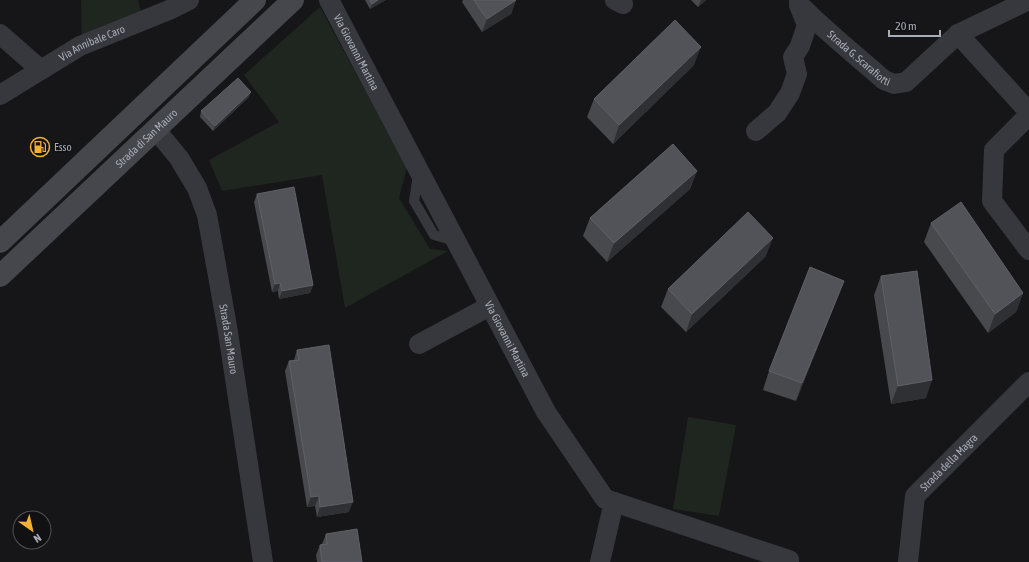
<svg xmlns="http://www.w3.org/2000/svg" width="1029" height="562" font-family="'Asap Condensed',sans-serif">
<rect width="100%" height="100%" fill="#161618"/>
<path fill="#1e261f" d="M 81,0 L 138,0 L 142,14 L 82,43 Z
M 320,7 L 407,168 L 399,198 L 430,249 L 448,251 L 345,308 L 322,175 L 222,191 L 209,160 L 279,122 L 244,75 Z
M 688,417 L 736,425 L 719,516 L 673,509 Z"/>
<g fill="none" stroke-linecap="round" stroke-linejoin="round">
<path stroke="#37383d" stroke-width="10" d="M 418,175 L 414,201 L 434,235 L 455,241"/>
<g stroke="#37383d" stroke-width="20">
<path id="s1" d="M 329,0 L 546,412 L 605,499 L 789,560 L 789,562"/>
<path d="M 615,0 L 623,4"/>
<path id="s2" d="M 799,0 L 799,4 C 825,31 856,55 884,80 L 894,84 L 906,82 L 958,34 L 1029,0"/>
<path d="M 0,34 L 41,70"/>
<path d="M 958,34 L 1029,112"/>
<path id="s3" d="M 0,95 L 80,46 L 169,10 L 189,0"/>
<path d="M 1029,115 L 994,150 L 992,201 L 1029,250"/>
<path id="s4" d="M 156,130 L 179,158 L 197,188 L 207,215 L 227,326 L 263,562"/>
<path d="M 756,131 L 777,113 L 790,93 L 797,74 L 793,57 L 800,46 L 807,25 L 799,5"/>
<path d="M 419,344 L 490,306"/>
<path d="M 600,562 L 614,502"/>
<path id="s5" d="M 908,562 L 915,496 L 1029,382"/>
</g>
<g stroke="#45474d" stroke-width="22">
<path d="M 0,242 L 255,0"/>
<path id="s6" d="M 0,276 L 293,0"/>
</g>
</g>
<path fill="#47494d" d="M 365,0 L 386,0 L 370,9 Z
M 463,0 L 516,0 L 511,14 L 482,32 L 462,2 Z
M 691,0 L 706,0 L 698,7 Z
M 694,65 L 613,144 L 587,117 L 594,99 Z
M 249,97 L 213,131 L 200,117 L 201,111 Z
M 697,171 L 690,189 L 607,262 L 583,236 L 590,218 Z
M 257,194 L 313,285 L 310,293 L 279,299 L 278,291 L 272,292 L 254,202 Z
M 931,223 L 1023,293 L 1016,312 L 988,333 L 924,242 Z
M 766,256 L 686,332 L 661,307 L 668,289 Z
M 881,276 L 926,398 L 891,404 L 874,295 Z
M 837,299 L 796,401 L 763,390 L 769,371 Z
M 297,350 L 349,512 L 317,517 L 315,506 L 307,507 L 285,371 L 289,361 L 294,360 Z
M 326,534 L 362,562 L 317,562 L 316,555 L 320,545 L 322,544 Z"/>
<path fill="#2f3033" d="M 378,0 L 386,0 L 370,9 L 372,4 Z
M 516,0 L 511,14 L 482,32 L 487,19 Z
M 701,0 L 706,0 L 698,7 Z
M 701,47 L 694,65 L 613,144 L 619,125 Z
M 251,92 L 249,97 L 213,131 L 215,126 Z
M 697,171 L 690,189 L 607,262 L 614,243 Z
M 773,238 L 766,256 L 686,332 L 692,314 Z
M 844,281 L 837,299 L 796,401 L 802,383 Z
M 280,283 L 278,291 L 272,292 L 275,284 Z
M 313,285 L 310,293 L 279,299 L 282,291 Z
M 1023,293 L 1016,312 L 988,333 L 995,314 Z
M 932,380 L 926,398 L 891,404 L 898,386 Z
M 319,496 L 315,506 L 307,507 L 311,497 Z
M 353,502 L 349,512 L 317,517 L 320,507 Z"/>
<path fill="#525359" stroke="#5f6168" d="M 370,0 L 378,0 L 372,4 Z
M 474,0 L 516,0 L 487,19 Z
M 675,20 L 701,47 L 619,125 L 594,99 Z
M 238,78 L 251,92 L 215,126 L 201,111 Z
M 673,144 L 697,171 L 614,243 L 590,218 Z
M 294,187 L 313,285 L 282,291 L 280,283 L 275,284 L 257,194 Z
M 961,202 L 1023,293 L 995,314 L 931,223 Z
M 748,212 L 773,238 L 692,314 L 668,289 Z
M 810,267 L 844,281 L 802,383 L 769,371 Z
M 917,271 L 932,380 L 898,386 L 881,276 Z
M 329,345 L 353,502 L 320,507 L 319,496 L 311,497 L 289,361 L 299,360 L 297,350 Z
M 357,529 L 362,562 L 322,562 L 320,545 L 327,544 L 326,534 Z"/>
<defs>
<symbol id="fuel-ring" viewBox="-11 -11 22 22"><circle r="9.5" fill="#111113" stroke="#f2b134" stroke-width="1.5"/><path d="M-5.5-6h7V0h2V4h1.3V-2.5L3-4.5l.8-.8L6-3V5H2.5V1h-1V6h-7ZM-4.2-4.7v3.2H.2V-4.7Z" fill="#f2b134"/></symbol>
</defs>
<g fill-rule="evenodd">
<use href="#fuel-ring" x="29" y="136" width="22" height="22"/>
</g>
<g text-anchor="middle" stroke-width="3" stroke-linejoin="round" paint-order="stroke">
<g font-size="11" fill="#a8adb8" stroke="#111113">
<text dy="4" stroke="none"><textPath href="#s3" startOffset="106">Via Annibale Caro</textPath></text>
<text dy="4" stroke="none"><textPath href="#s1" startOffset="59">Via Giovanni Martina</textPath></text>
<text dy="4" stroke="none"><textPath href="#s2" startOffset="85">Strada G. Scarafiotti</textPath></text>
<text dy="4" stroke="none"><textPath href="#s6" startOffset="201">Strada di San Mauro</textPath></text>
<text dy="4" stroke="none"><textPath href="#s4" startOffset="226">Strada San Mauro</textPath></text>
<text dy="4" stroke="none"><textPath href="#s1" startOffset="383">Via Giovanni Martina</textPath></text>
<text dy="4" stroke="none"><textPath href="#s5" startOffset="114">Strada della Magra</textPath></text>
</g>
<g font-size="11" fill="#a8adb8" stroke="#111113" text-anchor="start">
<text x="54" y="151">Esso</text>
</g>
</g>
<g transform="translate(32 530) rotate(146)"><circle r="19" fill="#111113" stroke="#4d4f55"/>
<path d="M0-3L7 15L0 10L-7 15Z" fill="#f2b134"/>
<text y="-6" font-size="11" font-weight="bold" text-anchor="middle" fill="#a8adb8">N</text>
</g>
<path d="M889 30v6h51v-6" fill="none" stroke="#a8adb8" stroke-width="2"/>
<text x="895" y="30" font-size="12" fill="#a8adb8" stroke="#111113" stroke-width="3" paint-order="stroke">20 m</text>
</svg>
